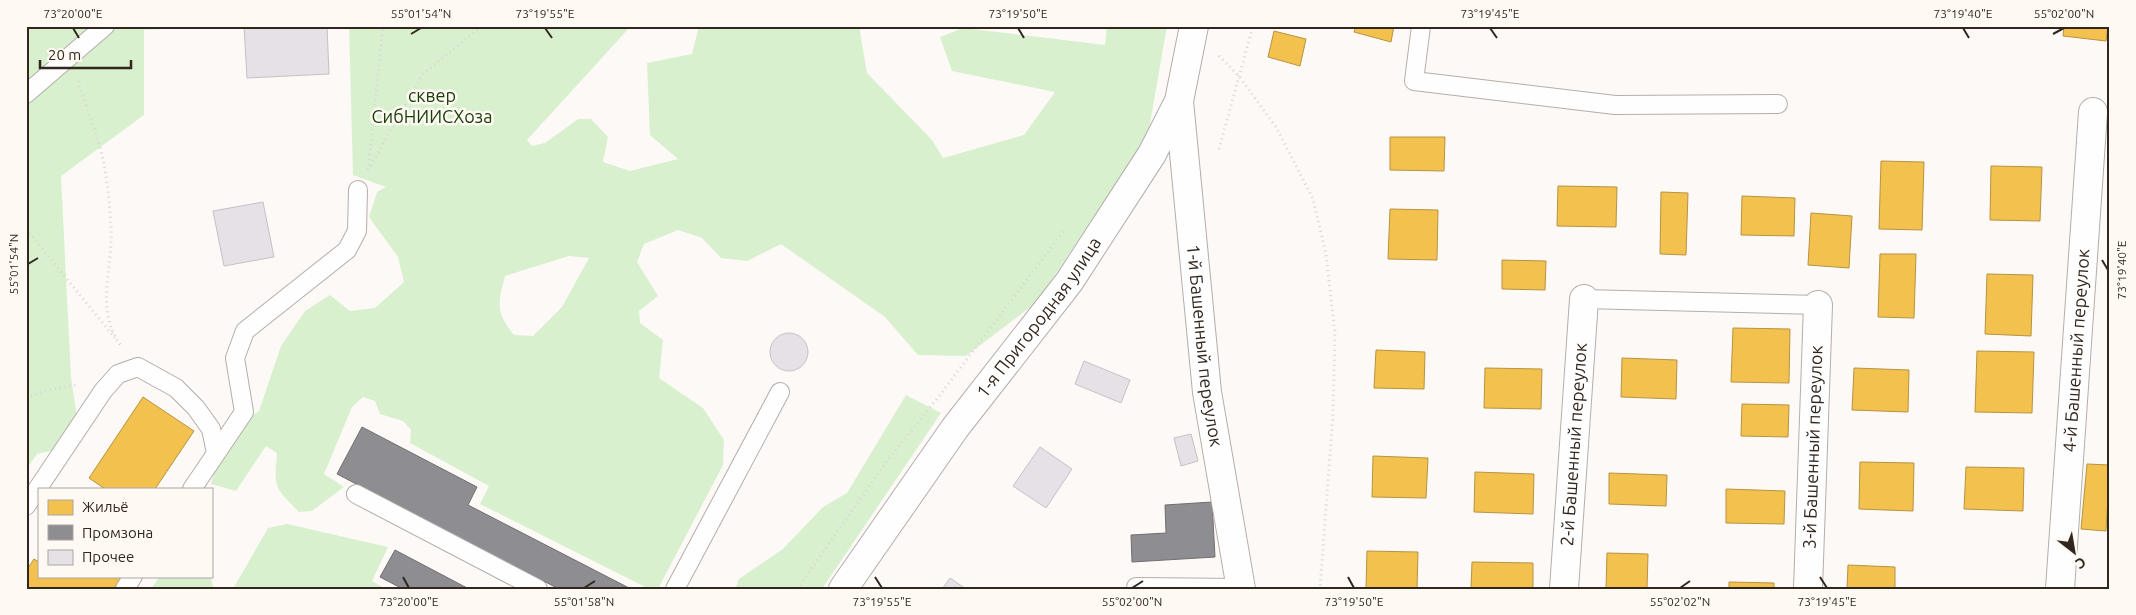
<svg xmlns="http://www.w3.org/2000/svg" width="2136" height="615" font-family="Ubuntu,sans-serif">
<rect width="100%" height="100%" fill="#fcf9f7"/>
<path fill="#d9f0cf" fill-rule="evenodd" d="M 226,26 L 144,30 L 144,115 L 61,176 L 71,377 L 77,417 L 55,450 L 37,454 L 26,470 L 26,27 Z
M 349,26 L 631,26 L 527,140 L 532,146 L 545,143 L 578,119 L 591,119 L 608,137 L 603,162 L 630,171 L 678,159 L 650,135 L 647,63 L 692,54 L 699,26 L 859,26 L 867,73 L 932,140 L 943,158 L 1024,135 L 1055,92 L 952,71 L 940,37 L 963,28 L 1105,45 L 1107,26 L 1167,26 L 1148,135 L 1037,302 L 966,356 L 918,355 L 885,317 L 781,244 L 747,261 L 721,258 L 702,238 L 678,230 L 644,244 L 637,262 L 658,296 L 639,311 L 640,323 L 663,340 L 659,378 L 703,408 L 724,440 L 723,465 L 658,589 L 649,589 L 480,504 L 489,486 L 410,443 L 411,430 L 403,421 L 380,414 L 375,401 L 363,397 L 352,407 L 324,474 L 344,487 L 312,511 L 299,512 C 274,486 274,489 277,453 L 266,446 L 236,491 L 211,484 L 221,446 L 237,426 L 259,411 L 281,346 L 305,311 L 330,295 L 350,311 L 375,308 L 404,282 L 398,257 L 369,217 L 377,192 L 386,187 L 353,175 ZM 569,256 L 589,258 L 562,307 L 533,336 L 514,335 C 495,311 498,304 505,276 Z
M 906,395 L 941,413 L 822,589 L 735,589 L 739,579 L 783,549 L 823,507 L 847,493 Z
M 287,524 L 388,547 L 372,581 L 386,589 L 233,589 L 268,528 Z
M 160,576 L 210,576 L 214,589 L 151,589 Z"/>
<path fill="#f2c14e" stroke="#b89340" d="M 1356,26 L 1394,26 L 1391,42 L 1354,32 Z
M 2064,26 L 2108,26 L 2106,41 L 2063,36 Z
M 1274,31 L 1306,39 L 1300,66 L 1268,57 Z
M 1390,137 L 1445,137 L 1444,171 L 1390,170 Z
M 1881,161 L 1924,162 L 1922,230 L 1879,229 Z
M 1991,166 L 2042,167 L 2040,221 L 1990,220 Z
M 1558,186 L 1617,187 L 1616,227 L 1557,226 Z
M 1661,192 L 1688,193 L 1686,255 L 1660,254 Z
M 1742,196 L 1795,198 L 1794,236 L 1741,235 Z
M 1390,209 L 1438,210 L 1437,260 L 1388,259 Z
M 1811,213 L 1852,216 L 1849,268 L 1808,265 Z
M 1880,254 L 1916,254 L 1914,318 L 1878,317 Z
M 1502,260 L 1546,261 L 1545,290 L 1502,289 Z
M 1987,274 L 2033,275 L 2031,336 L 1985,334 Z
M 1733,328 L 1790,329 L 1789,383 L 1731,382 Z
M 1376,350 L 1425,352 L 1424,389 L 1374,388 Z
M 1977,351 L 2034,352 L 2032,413 L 1975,412 Z
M 1622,358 L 1677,360 L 1676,399 L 1621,397 Z
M 1485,368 L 1542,369 L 1541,409 L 1484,408 Z
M 1854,368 L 1909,370 L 1908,412 L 1852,410 Z
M 143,397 L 194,431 L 155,489 L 105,489 L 89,478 Z
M 1742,404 L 1789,405 L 1788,437 L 1741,436 Z
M 1373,456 L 1428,458 L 1426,498 L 1372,497 Z
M 1860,462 L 1914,463 L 1913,511 L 1859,509 Z
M 2087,464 L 2110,465 L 2106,531 L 2081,529 Z
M 1966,467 L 2024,468 L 2023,511 L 1964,509 Z
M 1475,472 L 1534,474 L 1533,514 L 1474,512 Z
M 1609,473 L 1667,475 L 1666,506 L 1609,504 Z
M 1726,489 L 1785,491 L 1784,524 L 1726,523 Z
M 1367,551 L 1418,552 L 1417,589 L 1366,589 Z
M 1607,553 L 1648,554 L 1647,589 L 1606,589 Z
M 34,559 L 39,562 L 39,576 L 122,576 L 114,589 L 26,589 L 26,571 Z
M 1472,562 L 1533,563 L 1533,589 L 1471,589 Z
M 1848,565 L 1895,567 L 1895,589 L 1847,589 Z
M 1729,582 L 1774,583 L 1774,589 L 1729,589 Z"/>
<path fill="#8d8d92" stroke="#726e6f" d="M 362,427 L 477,487 L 468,505 L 631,589 L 559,589 L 337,474 Z
M 1212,502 L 1215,557 L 1132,562 L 1131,535 L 1166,533 L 1165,505 Z
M 395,550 L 469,589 L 403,589 L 380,577 Z"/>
<path fill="#e5e1e7" stroke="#c4c1c6" d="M 244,26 L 327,26 L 329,74 L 247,78 Z
M 263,202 L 274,257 L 224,266 L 213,211 Z
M770 352a19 19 0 1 1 38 0a19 19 0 1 1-38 0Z
M 1084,361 L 1130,380 L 1121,403 L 1075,384 Z
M 1191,434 L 1198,461 L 1181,466 L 1174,438 Z
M 1040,447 L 1072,469 L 1046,508 L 1013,486 Z
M 950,578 L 966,589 L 942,589 Z"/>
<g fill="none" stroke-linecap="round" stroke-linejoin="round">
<defs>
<path id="service" d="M 1421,26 L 1414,81 L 1615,105 L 1778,104
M 26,94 L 105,26
M 1584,299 L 1818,305
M 192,489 L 244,412 L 235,358 L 245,331 L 347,250 L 357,231 L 358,190
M 356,494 L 538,589
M 26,506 L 103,391 L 118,374 L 138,367 L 176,388 L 196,408 L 211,429 L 216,453
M 1136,587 L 1241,588
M 125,589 L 133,576
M 675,589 L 780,392"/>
<g id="minor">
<path id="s1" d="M 1179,101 L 1207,392 L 1241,589"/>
<path id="s2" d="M 843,589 L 955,428 L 1069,282 L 1152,154 L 1179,101 L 1194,26"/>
<path id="s3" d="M 1564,589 L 1584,299"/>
<path id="s4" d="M 1808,589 L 1818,305"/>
<path id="s5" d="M 2060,589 L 2093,112"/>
</g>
</defs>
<use href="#service" stroke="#b4aea9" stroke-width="20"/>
<use href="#minor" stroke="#b4aea9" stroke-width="30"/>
<path stroke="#d7d5d4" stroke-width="3" stroke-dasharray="1 4" stroke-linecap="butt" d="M 1219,56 L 1238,75 L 1276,127 L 1313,199 L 1326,254 L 1335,333 L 1333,414 L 1320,589
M 78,81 C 86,108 99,137 104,165 C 108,185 110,208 111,229 C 113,268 94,312 122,347
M 1219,149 L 1253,26
M 368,170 L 423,74 L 482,26
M 368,170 L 383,26
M 26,229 L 115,338
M 26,396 L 33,396 L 52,389 L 76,385
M 797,589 L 887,461 L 940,395 L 1065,229"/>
<use href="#service" stroke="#fffefe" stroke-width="18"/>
<use href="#minor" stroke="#fffefe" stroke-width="28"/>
</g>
<path fill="none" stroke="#32271e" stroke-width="2" d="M 73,28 L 79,38M 545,28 L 552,38M 1018,28 L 1024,38M 1490,28 L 1497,38M 1963,28 L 1969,38M 411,34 L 421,28M 2053,34 L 2064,28M 2102,260 L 2108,270M 28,264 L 38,258M 403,577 L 409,588M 875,577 L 882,588M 1348,577 L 1354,588M 1820,577 L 1827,588M 584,588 L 595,581M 1132,588 L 1143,581M 1680,588 L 1690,581"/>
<g text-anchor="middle" stroke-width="5" stroke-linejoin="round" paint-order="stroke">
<g font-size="18" fill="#173e07" stroke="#fff9f4">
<text x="432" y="102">сквер<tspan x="432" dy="21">СибНИИСХоза</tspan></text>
</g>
<g font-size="18" fill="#32271e" stroke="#fff9f4">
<text dy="6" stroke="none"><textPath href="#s2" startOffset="335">1-я Пригородная улица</textPath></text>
<text dy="6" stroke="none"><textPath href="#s1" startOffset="246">1-й Башенный переулок</textPath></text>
<text dy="6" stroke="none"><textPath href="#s5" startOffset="239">4-й Башенный переулок</textPath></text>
<text dy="6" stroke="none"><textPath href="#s3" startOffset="145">2-й Башенный переулок</textPath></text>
<text dy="6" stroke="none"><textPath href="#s4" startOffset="142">3-й Башенный переулок</textPath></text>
</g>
</g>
<rect width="2136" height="615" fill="none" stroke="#fff9f4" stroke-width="55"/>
<rect x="38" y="488" width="175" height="90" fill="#fff9f4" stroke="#ada59e"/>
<rect x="48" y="500" width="25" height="15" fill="#f2c14e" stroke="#ada59e"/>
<text x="82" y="512" font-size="15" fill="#32271e">Жильё</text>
<rect x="48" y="525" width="25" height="15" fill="#8d8d92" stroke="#ada59e"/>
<text x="82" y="538" font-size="15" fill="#32271e">Промзона</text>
<rect x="48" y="550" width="25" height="15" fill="#e5e1e7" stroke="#ada59e"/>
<text x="82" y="562" font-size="15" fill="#32271e">Прочее</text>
<g transform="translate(2074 552) rotate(149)" stroke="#fff9f4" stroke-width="4" paint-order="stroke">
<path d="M0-4L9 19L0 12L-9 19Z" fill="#32271e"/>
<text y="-8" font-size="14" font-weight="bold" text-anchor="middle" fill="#32271e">С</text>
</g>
<path d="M40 60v8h91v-8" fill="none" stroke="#32271e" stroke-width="2.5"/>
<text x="48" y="60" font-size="15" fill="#32271e" stroke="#fff9f4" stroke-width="4" paint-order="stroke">20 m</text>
<rect x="28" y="28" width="2080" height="560" fill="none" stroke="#32271e" stroke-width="2"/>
<g font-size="12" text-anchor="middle" fill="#32271e">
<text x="73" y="18">73°20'00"E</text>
<text x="421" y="18">55°01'54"N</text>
<text x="545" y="18">73°19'55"E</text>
<text x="1018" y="18">73°19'50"E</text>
<text x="1490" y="18">73°19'45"E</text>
<text x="1963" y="18">73°19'40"E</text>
<text x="2064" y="18">55°02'00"N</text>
<text transform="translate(14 264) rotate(-90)" y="4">55°01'54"N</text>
<text transform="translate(2122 270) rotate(-90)" y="4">73°19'40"E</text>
<text x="409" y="606">73°20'00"E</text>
<text x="584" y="606">55°01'58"N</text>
<text x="882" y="606">73°19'55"E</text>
<text x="1132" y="606">55°02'00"N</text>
<text x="1354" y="606">73°19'50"E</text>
<text x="1680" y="606">55°02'02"N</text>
<text x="1827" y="606">73°19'45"E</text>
</g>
</svg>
